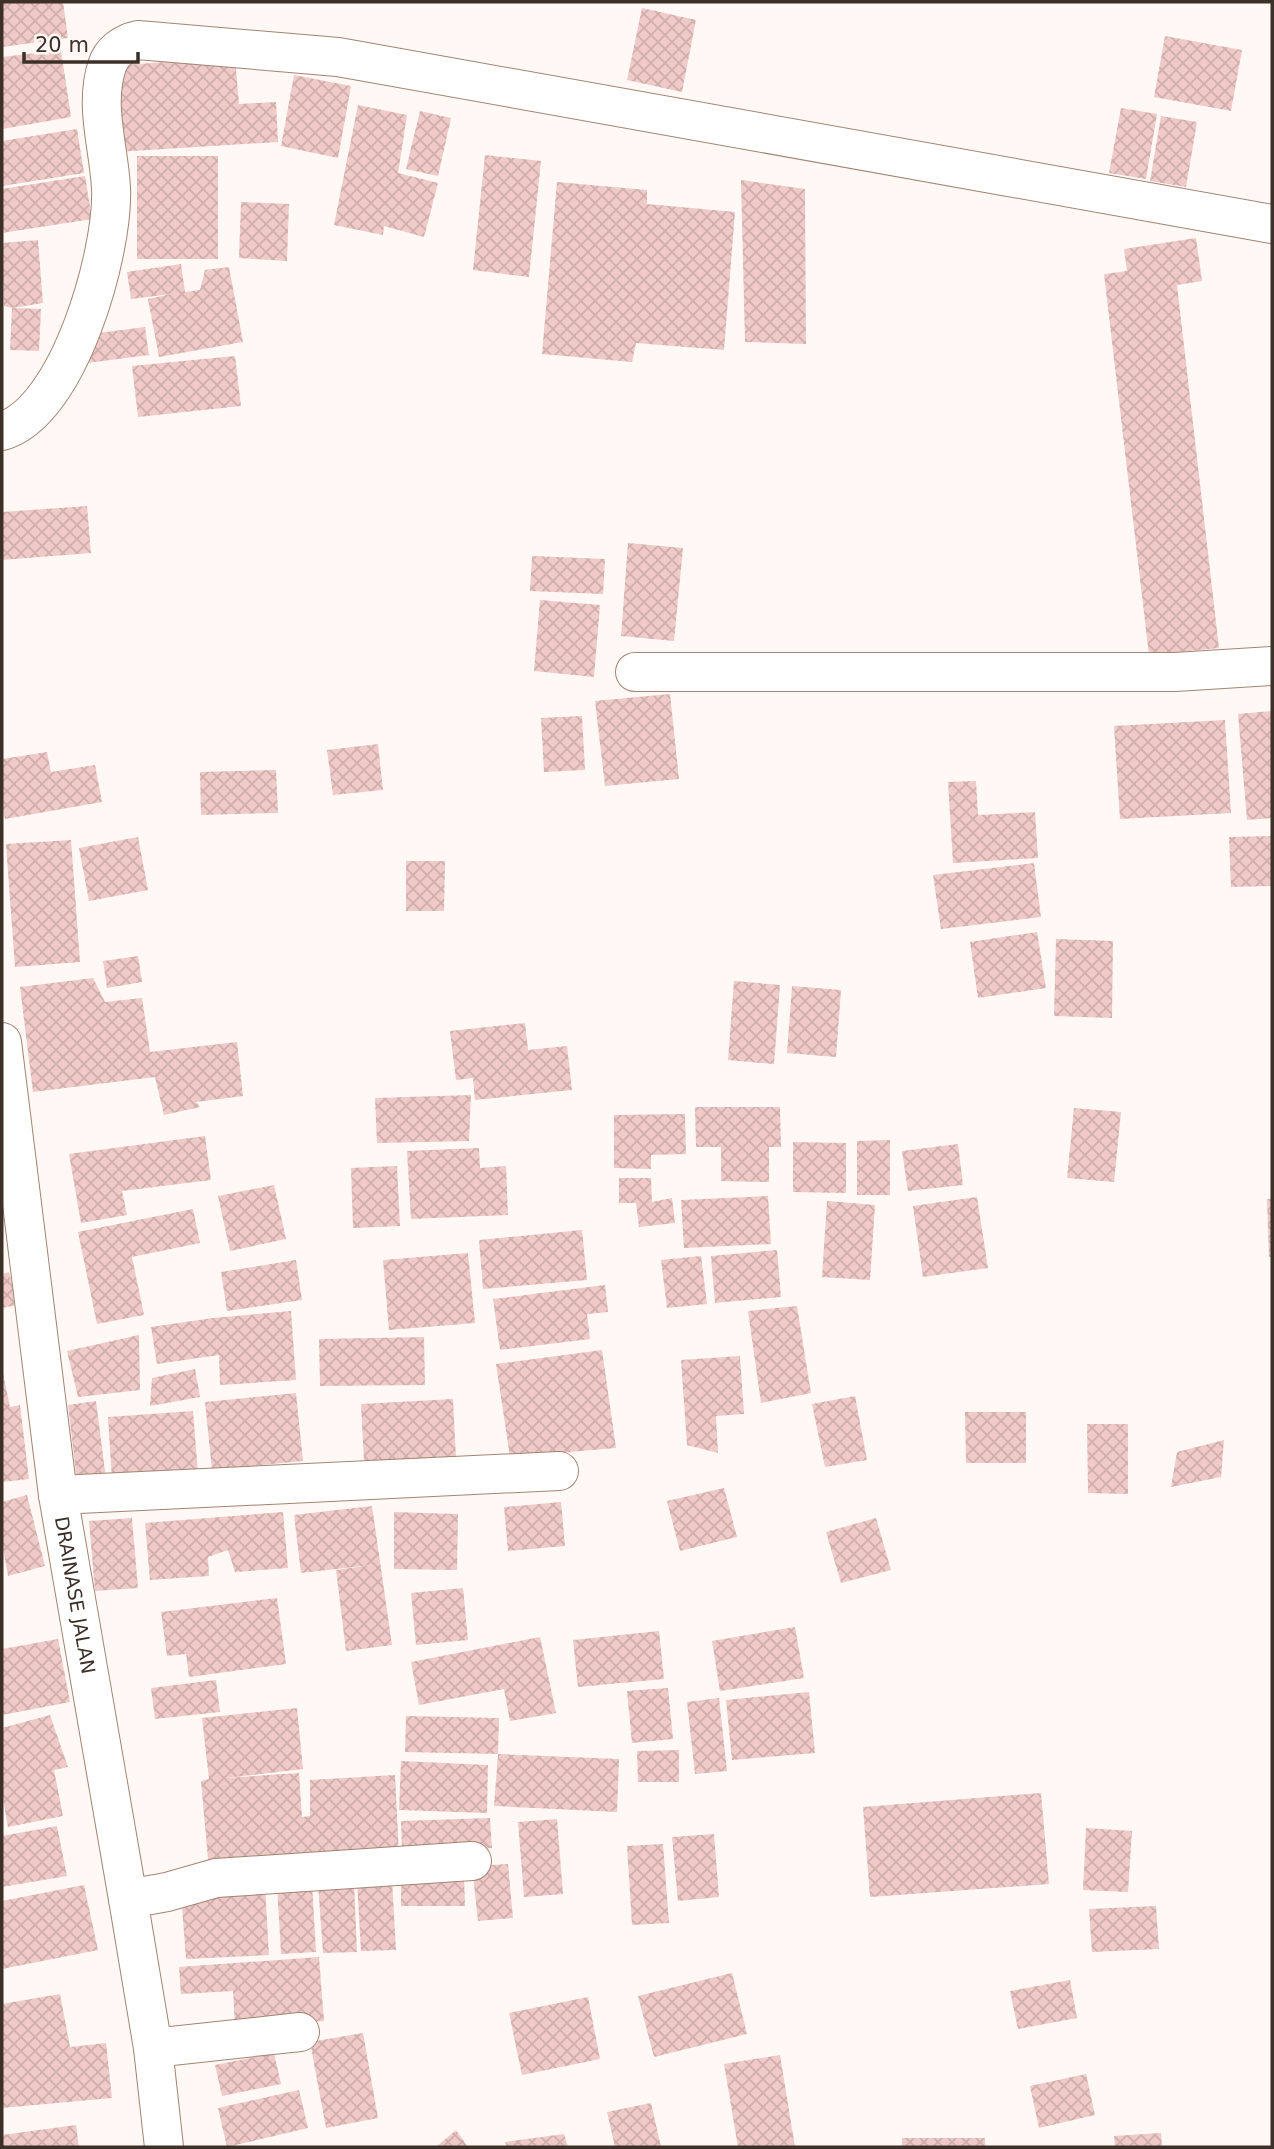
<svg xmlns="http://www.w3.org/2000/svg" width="1274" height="2149" font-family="'DejaVu Sans',sans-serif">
<defs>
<pattern id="building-cross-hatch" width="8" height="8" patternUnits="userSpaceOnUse" patternTransform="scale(1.75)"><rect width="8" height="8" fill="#f0cac8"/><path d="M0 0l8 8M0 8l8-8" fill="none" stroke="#cfaeac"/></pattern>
</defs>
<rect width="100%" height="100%" fill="#fff8f5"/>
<path fill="url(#building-cross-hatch)" d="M 2,2 L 63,2 L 68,38 L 2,47 Z
M 642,8 L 696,20 L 682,92 L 627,80 Z
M 1165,36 L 1242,50 L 1231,111 L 1154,97 Z
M 61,50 L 71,117 L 2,129 L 2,57 Z
M 235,57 L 239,104 L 276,102 L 278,142 L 116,152 L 110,66 Z
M 294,75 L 351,86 L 338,158 L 281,146 Z
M 358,105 L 407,115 L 398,173 L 438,183 L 424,237 L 384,226 L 383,235 L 334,225 Z
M 1121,108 L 1157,114 L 1146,179 L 1109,173 Z
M 420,111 L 451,118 L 438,176 L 406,169 Z
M 1161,116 L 1197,122 L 1186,187 L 1150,181 Z
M 77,129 L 84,173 L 2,186 L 2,141 Z
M 485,155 L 541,161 L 529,277 L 473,270 Z
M 137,156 L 218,156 L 218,259 L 137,259 Z
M 85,176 L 92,219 L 2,233 L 2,189 Z
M 741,180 L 805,189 L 806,344 L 745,342 Z
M 557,182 L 647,190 L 647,204 L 735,212 L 724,350 L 636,343 L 632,362 L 542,354 Z
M 241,202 L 289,204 L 287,261 L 239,258 Z
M 1196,238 L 1202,281 L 1177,285 L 1219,648 L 1149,655 L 1104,274 L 1127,271 L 1124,249 Z
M 38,240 L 43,303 L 12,308 L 4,306 L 2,243 Z
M 181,264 L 185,292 L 200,290 L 205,270 L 229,267 L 243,342 L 159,357 L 148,299 L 171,294 L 131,299 L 127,272 Z
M 12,308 L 41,309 L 39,351 L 10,350 Z
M 145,327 L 149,355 L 87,363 L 90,334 Z
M 235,356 L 241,406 L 138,417 L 132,366 Z
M 87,506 L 91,553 L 2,560 L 2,512 Z
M 628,543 L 683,548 L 674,641 L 621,636 Z
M 532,556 L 605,559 L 603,594 L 530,591 Z
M 540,600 L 600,605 L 594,677 L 534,671 Z
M 670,694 L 679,779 L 605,786 L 595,701 Z
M 1272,711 L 1272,818 L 1247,820 L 1238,714 Z
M 582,716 L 585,770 L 544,772 L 541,718 Z
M 1225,720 L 1231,813 L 1120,819 L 1114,726 Z
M 378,744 L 383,790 L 333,795 L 327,750 Z
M 47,752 L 51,772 L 95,765 L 102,802 L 5,819 L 2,804 L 2,759 Z
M 276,770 L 278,813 L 201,815 L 200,772 Z
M 976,781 L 978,815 L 1035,812 L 1038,858 L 953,863 L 948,782 Z
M 1272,836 L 1272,886 L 1231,887 L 1229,837 Z
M 138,837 L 148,890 L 89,901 L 79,848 Z
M 71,840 L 80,962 L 15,967 L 6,844 Z
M 406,861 L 445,861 L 444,911 L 406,911 Z
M 1034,863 L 1041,917 L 941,929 L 933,875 Z
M 1037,932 L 1046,988 L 978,998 L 970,942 Z
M 1056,939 L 1113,941 L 1112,1018 L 1054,1016 Z
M 138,956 L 142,982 L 107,988 L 103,961 Z
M 93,978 L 105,1002 L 142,998 L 150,1052 L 237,1042 L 243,1096 L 196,1102 L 200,1107 L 164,1115 L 155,1077 L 33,1092 L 20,987 Z
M 734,981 L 780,985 L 774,1064 L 728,1060 Z
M 792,986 L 841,990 L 836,1057 L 787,1053 Z
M 525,1023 L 528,1050 L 567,1046 L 572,1090 L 475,1100 L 473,1078 L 456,1080 L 450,1031 Z
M 471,1095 L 469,1141 L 377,1143 L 375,1098 Z
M 695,1107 L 780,1107 L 781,1147 L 769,1147 L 769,1182 L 721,1181 L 721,1147 L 696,1147 Z
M 1074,1108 L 1121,1112 L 1114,1182 L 1067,1178 Z
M 685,1114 L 686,1154 L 651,1155 L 651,1169 L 614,1168 L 614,1115 Z
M 205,1136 L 211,1180 L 122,1191 L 127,1215 L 81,1223 L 69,1154 Z
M 890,1140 L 890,1195 L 857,1195 L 857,1141 Z
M 793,1142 L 846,1143 L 846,1193 L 793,1192 Z
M 958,1144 L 963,1185 L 908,1191 L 902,1151 Z
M 479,1148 L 480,1168 L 506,1166 L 508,1215 L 411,1219 L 407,1151 Z
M 397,1166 L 400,1226 L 353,1228 L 351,1168 Z
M 619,1178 L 651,1178 L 652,1202 L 672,1198 L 675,1223 L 639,1227 L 636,1203 L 619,1203 Z
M 274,1185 L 286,1239 L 230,1251 L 218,1196 Z
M 768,1196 L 771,1244 L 684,1248 L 681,1200 Z
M 977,1197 L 988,1268 L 923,1277 L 913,1206 Z
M 1267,1199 L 1272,1199 L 1272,1257 L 1269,1257 Z
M 827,1201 L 875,1205 L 870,1280 L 822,1277 Z
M 193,1209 L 200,1243 L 132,1257 L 144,1315 L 97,1324 L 78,1232 Z
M 582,1230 L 587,1280 L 483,1289 L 479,1240 Z
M 777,1250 L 781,1297 L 715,1303 L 711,1256 Z
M 468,1253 L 475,1323 L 389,1330 L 383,1260 Z
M 701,1256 L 707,1304 L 667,1308 L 661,1260 Z
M 296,1260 L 302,1300 L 227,1311 L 221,1272 Z
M 9,1272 L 17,1305 L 2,1308 L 2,1274 Z
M 605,1285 L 608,1312 L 587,1314 L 590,1339 L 500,1350 L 493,1299 Z
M 797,1306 L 811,1393 L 761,1403 L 748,1311 Z
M 291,1311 L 296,1380 L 220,1385 L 219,1355 L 157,1364 L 151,1327 L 213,1318 Z
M 139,1335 L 140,1390 L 78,1397 L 67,1351 Z
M 424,1337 L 425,1385 L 320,1386 L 319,1339 Z
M 602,1350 L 616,1448 L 510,1457 L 496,1364 Z
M 740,1356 L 744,1414 L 716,1416 L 718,1453 L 687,1445 L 681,1360 Z
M 2,1369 L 10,1407 L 20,1405 L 29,1479 L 2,1482 Z
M 195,1369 L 200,1397 L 150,1406 L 152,1378 Z
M 296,1393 L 303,1461 L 212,1470 L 205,1402 Z
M 855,1396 L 867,1460 L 825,1467 L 812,1404 Z
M 453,1399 L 456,1458 L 364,1462 L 361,1404 Z
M 96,1401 L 106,1479 L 77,1482 L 68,1405 Z
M 193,1411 L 198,1474 L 112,1479 L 108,1417 Z
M 965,1412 L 1026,1412 L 1026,1463 L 966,1463 Z
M 1087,1424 L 1128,1424 L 1128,1494 L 1088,1493 Z
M 1224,1440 L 1221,1477 L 1171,1487 L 1177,1452 Z
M 724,1488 L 737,1537 L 680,1551 L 667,1501 Z
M 27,1495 L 45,1566 L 8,1576 L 2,1542 L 2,1502 Z
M 561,1502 L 565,1546 L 508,1551 L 504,1507 Z
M 372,1506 L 392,1645 L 346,1651 L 336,1570 L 372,1565 L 301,1573 L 294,1515 Z
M 283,1512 L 288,1568 L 235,1572 L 228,1550 L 208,1557 L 209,1576 L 150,1580 L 145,1523 Z
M 394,1512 L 458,1514 L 457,1570 L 394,1569 Z
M 132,1518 L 138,1588 L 95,1591 L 89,1521 Z
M 876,1518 L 891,1570 L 841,1583 L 826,1532 Z
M 463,1588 L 468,1640 L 416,1645 L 411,1593 Z
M 277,1598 L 286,1664 L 189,1677 L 186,1654 L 167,1656 L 161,1612 Z
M 795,1627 L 804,1678 L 720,1691 L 712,1641 Z
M 659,1631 L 664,1679 L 578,1687 L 573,1640 Z
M 540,1637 L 556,1713 L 510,1721 L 504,1689 L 419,1705 L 411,1662 Z
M 58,1639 L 70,1702 L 2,1715 L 2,1649 Z
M 216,1680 L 220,1712 L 155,1719 L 151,1688 Z
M 668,1688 L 673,1739 L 632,1743 L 627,1691 Z
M 809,1692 L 815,1753 L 732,1760 L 726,1700 Z
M 719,1698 L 727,1771 L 695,1774 L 687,1702 Z
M 297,1708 L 303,1769 L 226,1778 L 299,1773 L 302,1817 L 310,1816 L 310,1780 L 395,1775 L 399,1855 L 209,1870 L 201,1781 L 209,1779 L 202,1718 Z
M 50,1715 L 68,1767 L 54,1770 L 63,1816 L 8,1827 L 2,1793 L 2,1728 Z
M 406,1716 L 499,1718 L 498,1754 L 405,1752 Z
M 679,1750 L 679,1782 L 638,1782 L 637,1751 Z
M 498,1754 L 619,1759 L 617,1812 L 494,1806 Z
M 401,1761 L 488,1765 L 487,1813 L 399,1810 Z
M 1041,1793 L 1049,1884 L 870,1897 L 863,1807 Z
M 490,1818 L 492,1848 L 402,1850 L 401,1821 Z
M 557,1819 L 563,1894 L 524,1897 L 518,1822 Z
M 57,1826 L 67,1876 L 2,1887 L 2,1836 Z
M 1086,1828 L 1132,1831 L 1128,1892 L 1083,1890 Z
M 714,1834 L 719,1897 L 678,1901 L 672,1837 Z
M 663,1844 L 669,1923 L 632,1925 L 627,1846 Z
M 508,1864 L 513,1918 L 478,1921 L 472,1866 Z
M 464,1877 L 465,1906 L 401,1906 L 401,1878 Z
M 392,1880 L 396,1950 L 361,1951 L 357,1882 Z
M 354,1882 L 357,1952 L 323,1953 L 318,1884 Z
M 312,1883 L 316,1952 L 281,1954 L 277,1884 Z
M 84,1885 L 98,1950 L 2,1969 L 2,1901 Z
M 265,1886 L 269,1955 L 186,1959 L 181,1894 Z
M 1156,1906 L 1159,1949 L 1092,1952 L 1089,1909 Z
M 319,1957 L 324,2021 L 235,2027 L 233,1991 L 181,1994 L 179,1967 Z
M 732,1973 L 747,2034 L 654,2057 L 638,1996 Z
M 1070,1980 L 1077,2018 L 1018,2029 L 1010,1991 Z
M 60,1994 L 70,2047 L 106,2043 L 112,2098 L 2,2108 L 2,2004 Z
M 588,1997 L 600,2059 L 522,2075 L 509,2013 Z
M 363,2033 L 378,2118 L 326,2128 L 310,2042 Z
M 274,2053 L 281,2084 L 222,2096 L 215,2065 Z
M 780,2055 L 795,2147 L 738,2147 L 724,2064 Z
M 1086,2074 L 1095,2115 L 1039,2128 L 1030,2086 Z
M 299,2090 L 308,2128 L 227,2147 L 218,2108 Z
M 651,2103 L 661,2147 L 615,2147 L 607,2112 Z
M 76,2125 L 79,2147 L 2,2147 L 2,2135 Z
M 456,2130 L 468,2147 L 436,2147 Z
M 1161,2133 L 1162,2147 L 1115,2147 L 1114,2136 Z
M 564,2134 L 568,2147 L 507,2147 L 505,2142 Z
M 902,2138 L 985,2138 L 985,2147 L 902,2147 Z"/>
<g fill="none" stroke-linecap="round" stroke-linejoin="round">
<defs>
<path id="minor" d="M 2,431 C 69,412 114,251 111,188 C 109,148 94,105 107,66 C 111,52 124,43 138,40 L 338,57 L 1272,224
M 635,672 L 1175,672 L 1272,666
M 58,1495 L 559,1471
M 128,1899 L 167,1892 L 216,1878 L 472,1861
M 153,2048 L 300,2032"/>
<g id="tertiary">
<path id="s1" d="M 2,1042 L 58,1495 L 128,1899 L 153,2048 L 164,2147"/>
</g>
</defs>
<use href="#minor" stroke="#a28474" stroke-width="40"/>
<use href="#tertiary" stroke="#a28474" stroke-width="40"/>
<use href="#minor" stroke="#fff" stroke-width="38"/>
<use href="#tertiary" stroke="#fff" stroke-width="38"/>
</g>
<g text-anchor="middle" stroke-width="5" stroke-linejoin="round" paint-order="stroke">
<g font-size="19" fill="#3c3029" stroke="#fff8f5">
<text dy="7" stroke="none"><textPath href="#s1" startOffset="558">DRAINASE JALAN</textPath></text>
</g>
</g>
<rect width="1274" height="2149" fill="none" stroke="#3c3029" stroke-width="7"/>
<path d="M24 52v10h114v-10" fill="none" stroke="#3c3029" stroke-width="3.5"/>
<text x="35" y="52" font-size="21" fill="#3c3029" stroke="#fff8f5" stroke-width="5" paint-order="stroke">20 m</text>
</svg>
